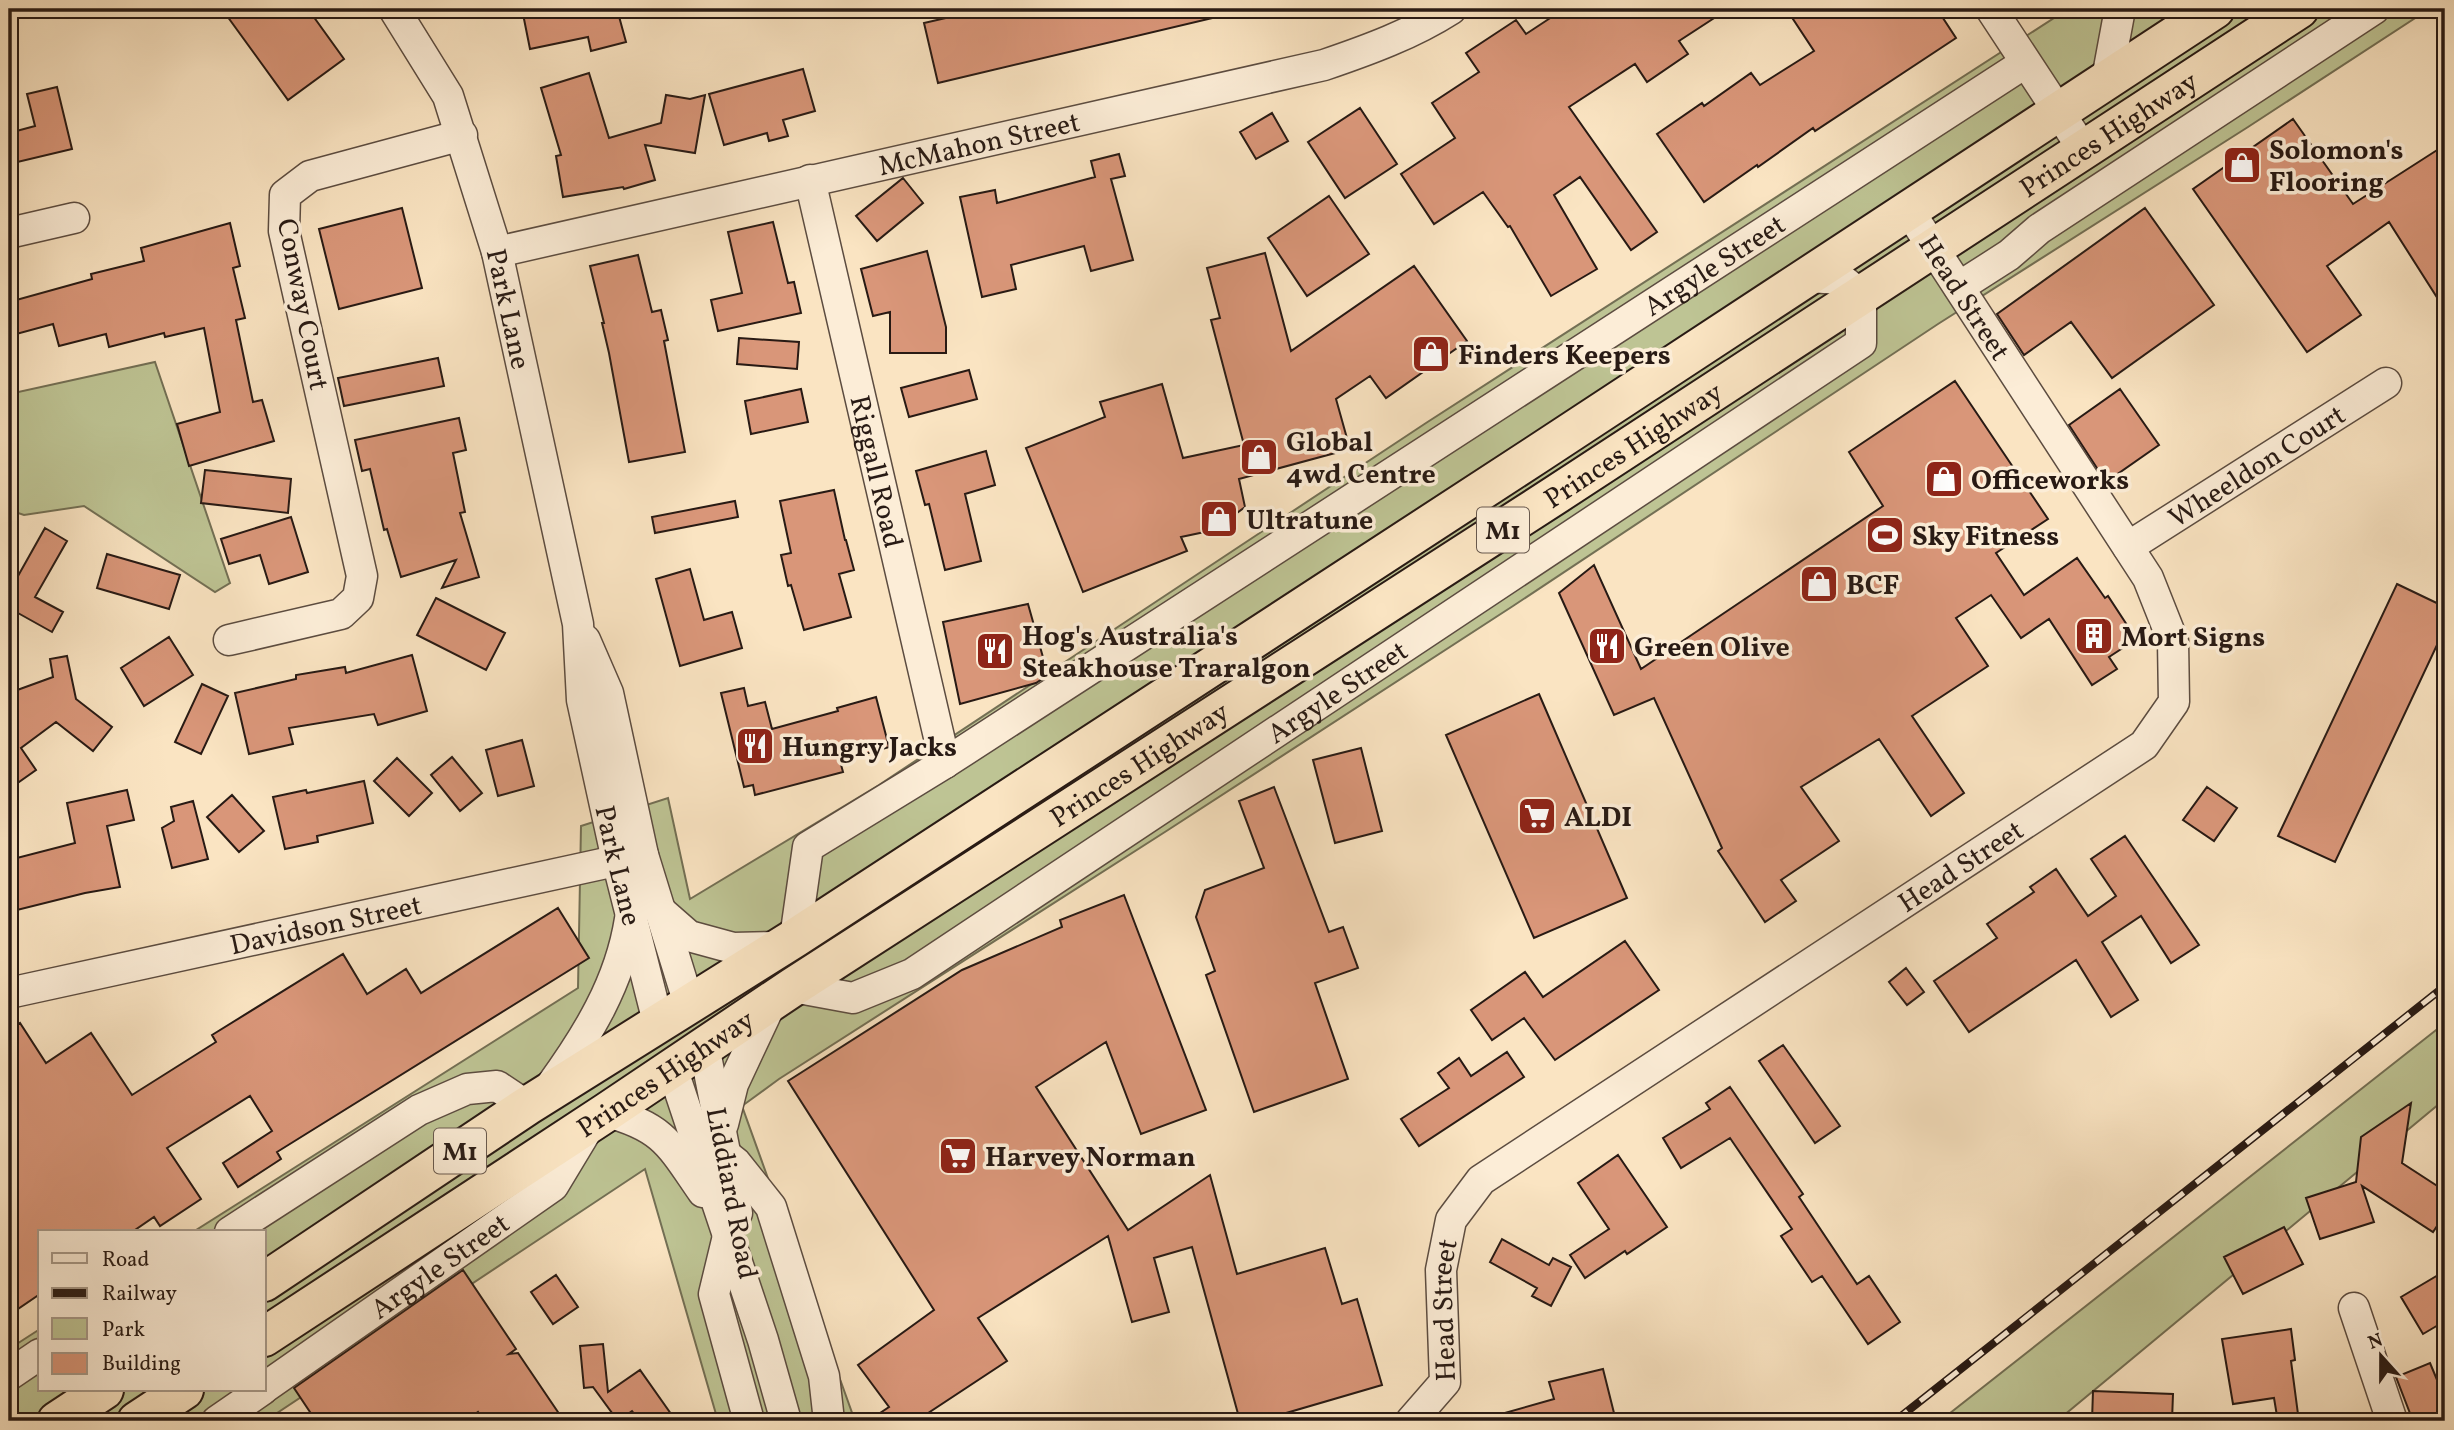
<svg xmlns="http://www.w3.org/2000/svg" width="2454" height="1430" font-family="Vollkorn,serif">
<rect width="100%" height="100%" fill="#fae4c2"/>
<filter id="stains"><feTurbulence type="fractalNoise" baseFrequency=".00286" numOctaves="4"/><feColorMatrix values="0 0 0 0 .2 0 0 0 0 .09 0 0 0 0 .02 0 0 0 .5 -.17"/></filter>
<radialGradient id="worn" r=".72"><stop offset=".6" stop-color="#630" stop-opacity="0"/><stop offset="1" stop-color="#630" stop-opacity=".3"/></radialGradient>
<path fill="#bec494" stroke="#736f54" stroke-width="2" d="M 2068,9 L 2429,9 L 2248,127 L 1938,324 L 1513,606 L 1168,830 L 779,1079 L 742,1106 L 855,1421 L 718,1421 L 645,1169 L 265,1421 L 9,1421 L 9,1349 L 40,1329 L 40,1390 L 264,1390 L 264,1232 L 193,1232 L 578,988 L 581,826 L 668,798 L 690,899 L 879,785 L 1426,423 Z
M 155,362 L 230,583 L 215,592 L 84,506 L 24,515 L 9,510 L 9,394 Z
M 2445,1023 L 2445,1099 L 2057,1421 L 1940,1421 Z"/>
<path fill="#d99679" stroke="#281a14" stroke-width="2" d="M 222,9 L 308,9 L 344,59 L 288,100 Z
M 522,9 L 617,9 L 626,42 L 591,51 L 588,37 L 530,49 Z
M 985,9 L 1220,9 L 1221,16 L 938,83 L 924,23 Z
M 1564,9 L 1728,9 L 1679,41 L 1688,54 L 1647,82 L 1635,64 L 1569,107 L 1657,232 L 1631,250 L 1580,177 L 1554,195 L 1597,269 L 1551,296 L 1510,226 L 1508,227 L 1483,192 L 1434,224 L 1401,174 L 1455,138 L 1432,103 L 1479,72 L 1466,53 L 1516,20 L 1526,34 Z
M 1802,9 L 1937,9 L 1956,38 L 1815,131 L 1813,128 L 1758,167 L 1757,165 L 1704,202 L 1657,134 L 1702,103 L 1704,106 L 1751,73 L 1760,85 L 1814,51 L 1791,16 Z
M 803,69 L 815,111 L 783,120 L 788,136 L 769,141 L 767,133 L 724,145 L 709,94 Z
M 589,73 L 609,138 L 661,123 L 666,95 L 690,99 L 705,95 L 695,153 L 645,145 L 655,180 L 624,189 L 623,187 L 563,197 L 556,156 L 561,155 L 541,88 Z
M 57,87 L 72,149 L 9,164 L 9,133 L 35,126 L 27,94 Z
M 1360,108 L 1397,164 L 1345,198 L 1308,142 Z
M 1272,113 L 1288,141 L 1256,159 L 1240,132 Z
M 2293,119 L 2353,204 L 2445,145 L 2445,310 L 2389,222 L 2327,266 L 2361,315 L 2307,352 L 2193,189 Z
M 1119,154 L 1125,176 L 1111,179 L 1133,260 L 1091,271 L 1084,246 L 1011,265 L 1016,289 L 982,297 L 960,197 L 995,190 L 997,203 L 1095,177 L 1091,161 Z
M 903,178 L 923,203 L 877,241 L 856,216 Z
M 1329,196 L 1369,254 L 1307,296 L 1268,238 Z
M 402,208 L 422,288 L 339,309 L 319,229 Z
M 2145,208 L 2214,305 L 2112,378 L 2071,322 L 2024,355 L 1997,314 Z
M 773,222 L 788,283 L 794,282 L 801,313 L 718,331 L 711,300 L 742,293 L 728,232 Z
M 230,223 L 240,266 L 233,268 L 245,318 L 236,320 L 253,402 L 262,400 L 274,441 L 189,466 L 177,424 L 220,412 L 204,328 L 165,337 L 164,333 L 109,347 L 106,334 L 59,346 L 53,324 L 9,336 L 9,302 L 92,279 L 91,274 L 144,261 L 141,248 Z
M 927,251 L 946,327 L 946,353 L 890,353 L 890,312 L 873,316 L 861,269 Z
M 1265,253 L 1291,351 L 1414,266 L 1467,341 L 1386,398 L 1370,376 L 1336,399 L 1350,449 L 1239,479 L 1245,507 L 1214,530 L 1181,537 L 1187,551 L 1083,592 L 1026,448 L 1105,417 L 1100,402 L 1162,384 L 1183,458 L 1244,445 L 1211,320 L 1220,318 L 1207,268 Z
M 638,255 L 652,312 L 661,310 L 668,340 L 664,341 L 685,452 L 629,462 L 609,353 L 602,323 L 604,323 L 590,266 Z
M 739,338 L 799,342 L 797,369 L 737,364 Z
M 438,358 L 444,386 L 344,406 L 338,378 Z
M 969,370 L 977,399 L 909,417 L 901,388 Z
M 1955,381 L 2048,519 L 1996,553 L 2024,595 L 2077,558 L 2105,598 L 2108,596 L 2129,628 L 2125,631 L 2132,642 L 2109,657 L 2117,669 L 2092,685 L 2049,619 L 2021,638 L 1991,595 L 1956,618 L 1988,666 L 1912,716 L 1964,793 L 1931,816 L 1879,739 L 1801,787 L 1839,841 L 1781,880 L 1796,901 L 1765,922 L 1718,851 L 1722,848 L 1654,698 L 1614,715 L 1559,593 L 1594,565 L 1641,669 L 1883,506 L 1849,452 Z
M 801,389 L 808,422 L 751,434 L 745,401 Z
M 2120,389 L 2159,445 L 2106,482 L 2069,425 Z
M 459,418 L 466,450 L 453,453 L 465,512 L 460,513 L 479,577 L 442,588 L 456,560 L 401,577 L 387,529 L 384,530 L 370,469 L 362,471 L 355,440 Z
M 986,451 L 995,485 L 965,494 L 981,561 L 945,570 L 929,504 L 925,505 L 916,471 Z
M 205,470 L 291,479 L 288,513 L 201,503 Z
M 834,490 L 845,540 L 846,540 L 854,570 L 839,574 L 851,617 L 804,630 L 791,585 L 788,586 L 781,555 L 791,553 L 780,501 Z
M 735,501 L 738,517 L 655,533 L 652,517 Z
M 291,517 L 308,572 L 269,584 L 260,555 L 229,564 L 221,539 Z
M 45,528 L 67,541 L 35,597 L 63,612 L 52,632 L 9,608 L 9,592 Z
M 107,554 L 180,575 L 169,609 L 97,588 Z
M 690,569 L 704,620 L 732,612 L 742,648 L 680,666 L 656,579 Z
M 2397,584 L 2445,607 L 2445,628 L 2335,862 L 2278,836 Z
M 436,598 L 505,633 L 486,670 L 417,635 Z
M 1028,604 L 1048,675 L 1036,683 L 960,704 L 943,622 Z
M 169,637 L 193,675 L 144,706 L 121,668 Z
M 412,655 L 427,711 L 378,725 L 374,714 L 289,728 L 293,744 L 249,754 L 235,693 L 296,679 L 296,675 L 345,667 L 346,673 Z
M 67,656 L 76,699 L 112,727 L 93,751 L 56,722 L 21,748 L 36,770 L 9,789 L 9,693 L 53,677 L 50,659 Z
M 202,684 L 228,696 L 201,754 L 175,742 Z
M 744,688 L 748,706 L 765,702 L 772,729 L 838,711 L 837,708 L 876,697 L 889,747 L 840,761 L 843,772 L 755,795 L 753,785 L 744,787 L 721,693 Z
M 1539,694 L 1627,898 L 1534,938 L 1446,735 Z
M 522,740 L 534,786 L 498,796 L 486,750 Z
M 1361,748 L 1382,831 L 1335,843 L 1313,760 Z
M 452,757 L 482,793 L 460,811 L 431,775 Z
M 397,758 L 432,793 L 409,816 L 374,781 Z
M 364,781 L 373,823 L 317,836 L 318,842 L 285,849 L 273,797 L 306,790 L 307,793 Z
M 1274,787 L 1329,932 L 1343,927 L 1358,968 L 1315,983 L 1348,1079 L 1254,1112 L 1206,975 L 1215,971 L 1196,917 L 1205,890 L 1264,868 L 1239,801 Z
M 2207,787 L 2237,808 L 2214,841 L 2183,820 Z
M 127,790 L 134,820 L 107,826 L 120,887 L 85,893 L 9,912 L 9,860 L 75,843 L 67,803 Z
M 232,795 L 264,831 L 239,852 L 207,817 Z
M 193,801 L 208,859 L 172,868 L 162,828 L 174,821 L 171,807 Z
M 2125,836 L 2199,945 L 2171,963 L 2141,916 L 2102,942 L 2138,1000 L 2111,1017 L 2076,960 L 1969,1032 L 1934,981 L 1997,938 L 1987,924 L 2034,892 L 2030,887 L 2056,869 L 2088,916 L 2116,896 L 2091,859 Z
M 1124,895 L 1206,1110 L 1141,1134 L 1106,1042 L 1036,1087 L 1128,1230 L 1210,1175 L 1237,1274 L 1325,1248 L 1342,1304 L 1357,1299 L 1382,1385 L 1276,1416 L 1278,1421 L 1240,1421 L 1192,1247 L 1154,1258 L 1169,1312 L 1132,1322 L 1108,1236 L 978,1318 L 1007,1361 L 916,1421 L 868,1421 L 889,1407 L 858,1365 L 934,1310 L 788,1081 L 962,970 L 1062,927 L 1060,920 Z
M 558,908 L 589,958 L 277,1152 L 281,1159 L 238,1187 L 223,1163 L 272,1131 L 250,1096 L 167,1148 L 201,1199 L 160,1226 L 154,1217 L 132,1232 L 40,1232 L 40,1294 L 9,1315 L 9,1031 L 20,1023 L 46,1063 L 91,1033 L 132,1095 L 216,1042 L 212,1035 L 343,954 L 367,994 L 406,969 L 421,993 Z
M 1625,941 L 1659,990 L 1555,1060 L 1524,1018 L 1492,1040 L 1471,1010 L 1525,972 L 1543,997 Z
M 1906,968 L 1924,992 L 1907,1005 L 1889,982 Z
M 1783,1045 L 1840,1126 L 1815,1143 L 1759,1061 Z
M 1507,1052 L 1524,1077 L 1419,1146 L 1401,1119 L 1449,1088 L 1438,1073 L 1459,1058 L 1471,1076 Z
M 1730,1087 L 1803,1194 L 1799,1197 L 1857,1284 L 1869,1276 L 1900,1322 L 1868,1344 L 1822,1276 L 1812,1282 L 1781,1236 L 1792,1229 L 1730,1138 L 1681,1168 L 1663,1138 L 1710,1109 L 1706,1103 Z
M 2411,1103 L 2402,1163 L 2445,1191 L 2445,1214 L 2433,1232 L 2362,1186 L 2374,1222 L 2320,1239 L 2306,1198 L 2356,1182 L 2361,1137 Z
M 1618,1155 L 1667,1227 L 1627,1254 L 1625,1251 L 1585,1278 L 1570,1255 L 1609,1229 L 1578,1183 Z
M 2284,1227 L 2303,1264 L 2243,1294 L 2224,1257 Z
M 1502,1239 L 1549,1265 L 1553,1258 L 1571,1267 L 1551,1306 L 1532,1296 L 1537,1288 L 1490,1262 Z
M 463,1270 L 516,1349 L 509,1354 L 518,1353 L 564,1421 L 484,1421 L 478,1412 L 465,1421 L 316,1421 L 294,1388 Z
M 2445,1271 L 2445,1321 L 2423,1334 L 2401,1297 Z
M 556,1275 L 578,1307 L 553,1324 L 531,1292 Z
M 2291,1329 L 2295,1360 L 2291,1361 L 2298,1414 L 2277,1416 L 2274,1398 L 2233,1404 L 2222,1339 Z
M 603,1344 L 608,1392 L 640,1370 L 676,1421 L 640,1421 L 632,1411 L 618,1421 L 593,1387 L 584,1388 L 580,1346 Z
M 2430,1363 L 2445,1399 L 2445,1421 L 2413,1421 L 2396,1377 Z
M 1603,1369 L 1616,1421 L 1494,1421 L 1494,1416 L 1554,1399 L 1549,1382 Z
M 2093,1391 L 2173,1394 L 2172,1421 L 2092,1421 Z"/>
<g fill="none" stroke-linecap="round" stroke-linejoin="round">
<defs>
<g id="minor">
<path id="s1" d="M 394,9 L 448,96 L 497,252 L 578,624 L 582,700 L 617,860 L 658,1022"/>
<path d="M 1991,9 L 2083,149"/>
<path d="M 2107,79 L 2120,9"/>
<path id="s2" d="M 810,180 L 945,763"/>
<path d="M 9,233 L 74,218"/>
<path id="s3" d="M 497,252 L 1324,65 C 1368,50 1412,34 1451,9"/>
<path d="M 1959,287 L 2009,255 L 2039,229 L 2374,9"/>
<path id="s4" d="M 2128,547 L 2386,383"/>
<path d="M 229,640 L 341,614 L 358,598 L 362,576 L 284,231 L 285,195 L 310,176 L 462,135"/>
<path d="M 585,640 L 608,693 L 643,855 L 689,1004"/>
<path d="M 657,908 L 689,936 L 733,948 L 779,947"/>
<path id="s5" d="M 795,938 L 808,847 L 945,763 L 2025,63"/>
<path id="s6" d="M 793,987 L 853,998 L 912,974 L 1861,343 L 1861,295 L 1841,279 L 1808,277"/>
<path id="s7" d="M 9,993 L 643,855"/>
<path d="M 704,1046 L 737,1213"/>
<path d="M 672,1068 L 763,1340 L 786,1421"/>
<path d="M 550,1087 C 587,1036 620,983 630,919"/>
<path d="M 607,1112 C 664,1127 671,1146 703,1192"/>
<path d="M 723,1124 L 733,1084 L 772,1001"/>
<path d="M 726,1155 L 736,1163 L 771,1207 L 824,1376 L 829,1421"/>
<path d="M 230,1232 L 419,1110 L 467,1089 L 497,1086 L 527,1106"/>
<path d="M 728,1236 L 714,1294 L 749,1421"/>
<path d="M 2354,1308 L 2392,1421"/>
<path d="M 9,1375 L 40,1354"/>
<path id="s8" d="M 264,1388 L 553,1186 L 591,1123"/>
<path d="M 217,1421 L 262,1390"/>
<path id="s9" d="M 1411,1421 L 1445,1382 L 1441,1270 L 1451,1220 L 1481,1180 L 2144,745 L 2174,702 L 2173,641 L 2148,578 L 1909,211"/>
</g>
<g id="highway">
<path d="M 264,1282 L 527,1106 L 795,938 L 1536,455 L 2215,9"/>
<path id="s10" d="M 264,1337 L 607,1112 L 793,987 L 1557,494 L 2299,9"/>
<path d="M 57,1421 L 104,1390"/>
<path d="M 137,1421 L 184,1390"/>
</g>
</defs>
<use href="#minor" stroke="#5c4c40" stroke-width="33"/>
<use href="#highway" stroke="#281a14" stroke-width="42"/>
<use href="#minor" stroke="#fcedd7" stroke-width="30"/>
<use href="#highway" stroke="#fae4c2" stroke-width="38"/>
<defs>
<path id="rail" d="M 1895,1421 L 2445,986"/>
</defs>
<use href="#rail" stroke="#281a14" stroke-width="8"/>
<use href="#rail" stroke="#fcedd7" stroke-width="5" stroke-dasharray="16" stroke-linecap="butt"/>
</g>
<defs>
<symbol id="shop-square" viewBox="-11 -11 22 22"><rect x="-9" y="-9" width="18" height="18" rx="4" fill="#8f2418" stroke="#fcedd7"/><path d="M-5-2.5h2.3a2.7 3.5 0 0 1 5.4 0H5L5.5 6h-11ZM-1.5-2.5h3a1.5 2.3 0 0 0-3 0Z" fill="#fff"/></symbol>
<symbol id="stadium-square" viewBox="-11 -11 22 22"><rect x="-9" y="-9" width="18" height="18" rx="4" fill="#8f2418" stroke="#fcedd7"/><path d="M0-5a6.5 5 0 1 0 0 10a6.5 5 0 1 0 0-10ZM-3.5-1.8h7v3.6h-7Z" fill="#fff"/></symbol>
<symbol id="building-square" viewBox="-11 -11 22 22"><rect x="-9" y="-9" width="18" height="18" rx="4" fill="#8f2418" stroke="#fcedd7"/><path d="M-4-6H4V6H1V3H-1V6H-4ZM-2.5-4.3h1.7v1.8h-1.7ZM.8-4.3h1.7v1.8H.8ZM-2.5-1h1.7V.8h-1.7ZM.8-1h1.7V.8H.8Z" fill="#fff"/></symbol>
<symbol id="restaurant-square" viewBox="-11 -11 22 22"><rect x="-9" y="-9" width="18" height="18" rx="4" fill="#8f2418" stroke="#fcedd7"/><path d="M-5-6h1v4h1v-4h1v4h1v-4h1v5L-1.5 .5V6h-2V.5L-5-1ZM5-6V6H3V1.5H1.5Q1.5-4 5-6Z" fill="#fff"/></symbol>
<symbol id="supermarket-square" viewBox="-11 -11 22 22"><rect x="-9" y="-9" width="18" height="18" rx="4" fill="#8f2418" stroke="#fcedd7"/><path d="M-6-5.5h2.5l.6 2H6L4.5 2H-2.5L-4.4-4H-6ZM-1.5 3.2a1.3 1.3 0 1 0 .1 0ZM3 3.2a1.3 1.3 0 1 0 .1 0Z" fill="#fff"/></symbol>
</defs>
<g fill-rule="evenodd">
<use href="#shop-square" x="2220" y="143" width="44" height="44"/>
<use href="#shop-square" x="1409" y="332" width="44" height="44"/>
<use href="#shop-square" x="1237" y="435" width="44" height="44"/>
<use href="#shop-square" x="1922" y="457" width="44" height="44"/>
<use href="#shop-square" x="1197" y="497" width="44" height="44"/>
<use href="#stadium-square" x="1863" y="513" width="44" height="44"/>
<use href="#shop-square" x="1797" y="562" width="44" height="44"/>
<use href="#building-square" x="2072" y="614" width="44" height="44"/>
<use href="#restaurant-square" x="1585" y="624" width="44" height="44"/>
<use href="#restaurant-square" x="973" y="629" width="44" height="44"/>
<use href="#restaurant-square" x="733" y="724" width="44" height="44"/>
<use href="#supermarket-square" x="1515" y="794" width="44" height="44"/>
<use href="#supermarket-square" x="936" y="1134" width="44" height="44"/>
</g>
<g text-anchor="middle" stroke-width="7" stroke-linejoin="round" paint-order="stroke">
<g fill="#fcedd7" stroke="#68594e" stroke-width="2">
<rect x="1477" y="507.5" width="52" height="45" rx="5"/>
<rect x="434" y="1128.5" width="52" height="45" rx="5"/>
</g>
<g font-size="26" font-weight="bold" fill="#281a14">
<text x="1503" y="539">M1</text>
<text x="460" y="1160">M1</text>
</g>
<g font-size="28" fill="#281a14" stroke="#fcedd7">
<text dy="10" stroke="none"><textPath href="#s10" startOffset="2202">Princes Highway</textPath></text>
<text dy="10" stroke="none"><textPath href="#s3" startOffset="494">McMahon Street</textPath></text>
<text dy="10" stroke="none"><textPath href="#s5" startOffset="1169">Argyle Street</textPath></text>
<text transform="translate(1965 297) rotate(57)" y="10">Head Street</text>
<text transform="translate(304 304) rotate(79)" y="10">Conway Court</text>
<text dy="10" stroke="none"><textPath href="#s1" startOffset="324">Park Lane</textPath></text>
<text dy="10" stroke="none"><textPath href="#s10" startOffset="1634">Princes Highway</textPath></text>
<text dy="10" stroke="none"><textPath href="#s4" startOffset="152">Wheeldon Court</textPath></text>
<text dy="10" stroke="none"><textPath href="#s2" startOffset="299">Riggall Road</textPath></text>
<text dy="10" stroke="none"><textPath href="#s6" startOffset="635">Argyle Street</textPath></text>
<text dy="10" stroke="none"><textPath href="#s10" startOffset="1046">Princes Highway</textPath></text>
<text dy="10" stroke="none"><textPath href="#s1" startOffset="892">Park Lane</textPath></text>
<text dy="10" stroke="none"><textPath href="#s9" startOffset="838">Head Street</textPath></text>
<text dy="10" stroke="none"><textPath href="#s7" startOffset="324">Davidson Street</textPath></text>
<text dy="10" stroke="none"><textPath href="#s10" startOffset="480">Princes Highway</textPath></text>
<text transform="translate(733 1193) rotate(79)" y="10">Liddiard Road</text>
<text dy="10" stroke="none"><textPath href="#s8" startOffset="214">Argyle Street</textPath></text>
<text dy="10" stroke="none"><textPath href="#s9" startOffset="124">Head Street</textPath></text>
</g>
<g font-size="28" font-weight="bold" fill="#281a14" stroke="#fcedd7" text-anchor="start">
<text x="2269" y="159">Solomon's<tspan x="2269" dy="32">Flooring</tspan></text>
<text x="1458" y="364">Finders Keepers</text>
<text x="1286" y="451">Global<tspan x="1286" dy="32">4wd Centre</tspan></text>
<text x="1971" y="489">Officeworks</text>
<text x="1246" y="529">Ultratune</text>
<text x="1912" y="545">Sky Fitness</text>
<text x="1846" y="594">BCF</text>
<text x="1022" y="645">Hog's Australia's<tspan x="1022" dy="32">Steakhouse Traralgon</tspan></text>
<text x="2121" y="646">Mort Signs</text>
<text x="1634" y="656">Green Olive</text>
<text x="782" y="756">Hungry Jacks</text>
<text x="1564" y="826">ALDI</text>
<text x="985" y="1166">Harvey Norman</text>
</g>
</g>
<rect width="2454" height="1430" fill="none" stroke="#fae4c2" stroke-width="35"/>
<rect x="10" y="10" width="2433" height="1409" fill="none" stroke="#281a14" stroke-width="3.5"/>
<rect x="18" y="18" width="2419" height="1395" fill="none" stroke="#281a14" stroke-width="2"/>
<rect x="38" y="1230" width="228" height="161" fill="#fcedd7" stroke="#a79989" stroke-width="2"/>
<rect x="52" y="1253" width="35" height="10" fill="#fcedd7" stroke="#a79989" stroke-width="2"/>
<text x="102" y="1266" font-size="21" fill="#281a14">Road</text>
<rect x="52" y="1288" width="35" height="10" fill="#281a14" stroke="#a79989" stroke-width="2"/>
<text x="102" y="1300" font-size="21" fill="#281a14">Railway</text>
<rect x="52" y="1318" width="35" height="21" fill="#bec494" stroke="#a79989" stroke-width="2"/>
<text x="102" y="1336" font-size="21" fill="#281a14">Park</text>
<rect x="52" y="1353" width="35" height="21" fill="#d99679" stroke="#a79989" stroke-width="2"/>
<text x="102" y="1370" font-size="21" fill="#281a14">Building</text>
<g transform="translate(2381 1356) rotate(339)" stroke="#fcedd7" stroke-width="5" paint-order="stroke">
<path d="M0-5L12 26L0 18L-12 26Z" fill="#281a14"/>
<text y="-10" font-size="19" font-weight="bold" text-anchor="middle" fill="#281a14">N</text>
</g>
<rect width="100%" height="100%" filter="url(#stains)"/>
<rect width="100%" height="100%" fill="url(#worn)"/>
</svg>
